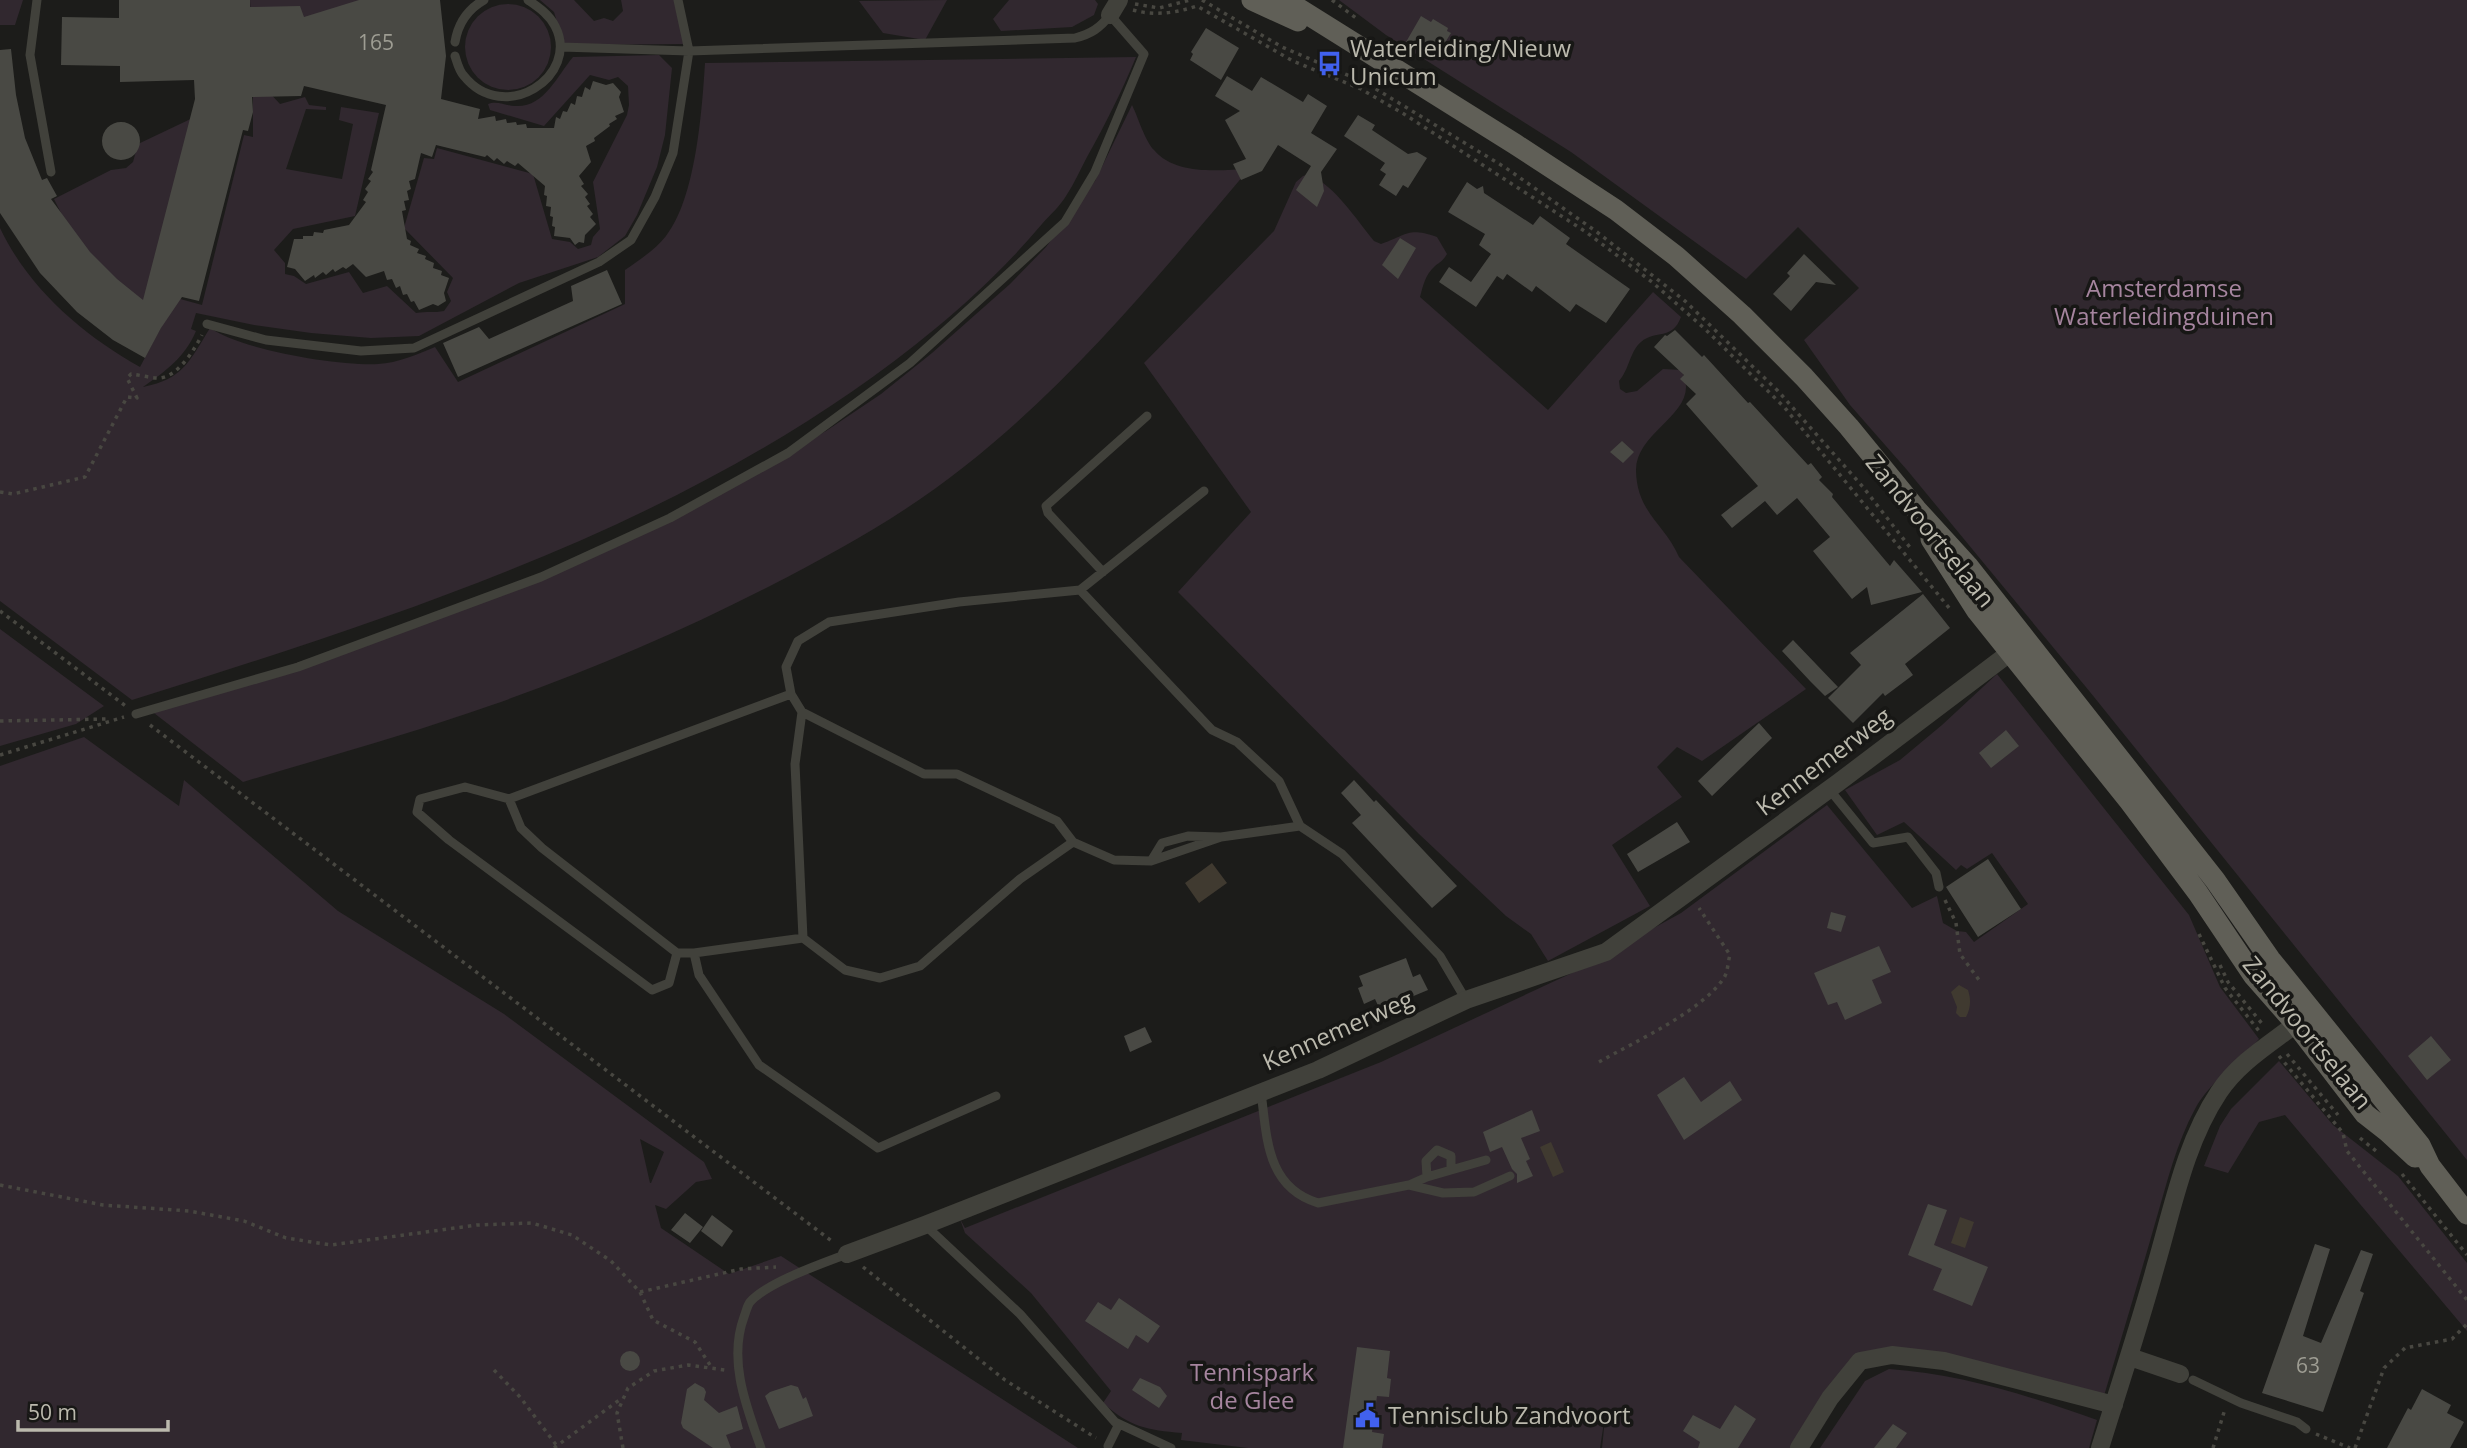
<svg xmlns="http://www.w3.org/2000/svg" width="2467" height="1448" font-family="'Open Sans',sans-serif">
<rect width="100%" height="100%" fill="#1c1c1a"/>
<path fill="#31282f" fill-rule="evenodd" d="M 0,0 L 23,0 L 15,25 L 0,25 Z
M 250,0 L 382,0 L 252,39 Z
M 540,0 L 574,0 L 594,21 L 604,18 L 613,21 L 623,11 L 621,0 L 679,0 L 685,29 L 683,44 L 564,45 L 554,12 Z
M 947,0 L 925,40 L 883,33 L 859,1 Z
M 1009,0 L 1095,0 L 1098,4 L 1094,15 L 1072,27 L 1001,31 L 993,19 Z
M 1339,0 L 2467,0 L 2467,1160 L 2090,692 L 1907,470 L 1850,405 L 1804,340 L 1859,288 L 1798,227 L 1746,279 L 1571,152 L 1386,35 Z
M465 47a43 43 0 1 1 86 0a43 43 0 1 1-86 0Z
M 659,55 L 672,68 L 665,135 L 657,167 L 637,215 L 625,236 L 598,257 L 519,283 L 419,336 L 371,338 L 311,333 L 254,325 L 196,313 L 191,329 L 196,331 C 185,357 166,371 143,387 C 184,379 190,360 210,328 C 242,350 339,366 378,364 C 398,363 418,354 435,347 L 458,382 L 625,304 L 625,270 C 639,260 655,250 666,236 C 696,198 702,110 705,63 L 1136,57 C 1122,91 1105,125 1087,157 C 1080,170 1074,184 1066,196 C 1060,206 1050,215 1042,224 C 1010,262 975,296 936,328 C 707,518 412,612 132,700 L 0,601 L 0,228 C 29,289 83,335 140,367 L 166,318 C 143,303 106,275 88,255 C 74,239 64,219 54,199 L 111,170 L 126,168 L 133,162 L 138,144 L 199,115 L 173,297 L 202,305 L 244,135 L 253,137 L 253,91 L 266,89 L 280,104 L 305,97 L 309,105 L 326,107 L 326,110 L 306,109 L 286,169 L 342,179 L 353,124 L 339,120 L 341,107 L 379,113 L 355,216 L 293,229 L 274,250 L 285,263 L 285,274 L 294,276 L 306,284 L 349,272 L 363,293 L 387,286 L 416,313 C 427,311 434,313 444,311 L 451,301 L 447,292 L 453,278 L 404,228 L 424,158 L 434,159 L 437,148 L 533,174 L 552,239 L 570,242 L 578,249 L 591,245 L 593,237 L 600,229 L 593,182 L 627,115 L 629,105 L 628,86 L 618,77 L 609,80 L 590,75 L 544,126 L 490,110 L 488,104 C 497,100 506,106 515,106 C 544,108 557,76 573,57 Z
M 1132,105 C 1138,117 1145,141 1154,150 C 1176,176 1219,170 1249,169 C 1161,273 1073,381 965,466 C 905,514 838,551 770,586 C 680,632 587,672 492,705 C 410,734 326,757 243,782 L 154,713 L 553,573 L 741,480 L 826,431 L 881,394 L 932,353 L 1010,284 L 1046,247 L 1095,181 Z
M 1309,174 C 1337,188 1355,218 1374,241 L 1381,244 C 1408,235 1407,227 1437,237 L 1447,254 C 1443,261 1440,262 1435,266 C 1425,275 1423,286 1420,297 L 1548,410 L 1653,292 L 1681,317 C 1672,341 1656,329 1641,342 C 1630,351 1629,370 1619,381 L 1620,389 L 1626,393 L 1637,391 L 1663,369 L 1681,370 C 1705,412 1635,429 1636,471 C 1637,513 1665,524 1679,557 L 1806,689 L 1702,761 L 1677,747 L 1657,767 L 1682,797 L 1612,845 L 1650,906 L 1548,961 L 1531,934 L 1506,916 L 1419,834 L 1178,592 L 1251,512 L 1144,363 L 1274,231 L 1296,182 L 1303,176 Z
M 0,629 L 104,706 L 76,724 L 0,746 Z
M 1997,674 L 2189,915 L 2220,987 L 2259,1039 C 2239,1063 2210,1081 2195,1109 C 2176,1144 2167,1183 2156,1220 C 2139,1280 2121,1339 2103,1399 L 2015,1375 L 1865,1360 L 1800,1448 L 1602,1448 L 1606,1409 L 1600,1448 L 1248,1448 L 1181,1440 L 1182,1433 C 1147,1430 1130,1427 1103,1403 L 1111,1391 L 1031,1293 L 965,1233 L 960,1219 L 965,1228 L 1381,1062 L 1572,973 L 1681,913 L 1827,805 L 1912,908 L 1937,896 L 1943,923 L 1957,931 L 1966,932 L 1974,942 L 2028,904 L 1992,853 L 1967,869 L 1961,865 L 1956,870 L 1904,822 L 1877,835 L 1845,790 L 1900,760 L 1942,725 Z
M 84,737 L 179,806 L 184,780 L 338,911 L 504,1014 L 704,1162 L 712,1179 L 696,1182 L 666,1209 L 655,1205 L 661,1228 L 729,1274 L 781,1256 L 1078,1448 L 0,1448 L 0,766 ZM 640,1139 L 664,1152 L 651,1183 L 650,1183 Z
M 2279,1061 L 2333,1125 L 2398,1176 L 2467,1263 L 2467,1331 L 2285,1115 L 2259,1122 L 2228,1173 L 2204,1166 L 2220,1126 L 2231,1109 Z
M 1889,1369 C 1961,1374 2030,1396 2097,1420 L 2089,1448 L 1820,1448 L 1865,1381 Z"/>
<path fill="#403a30" d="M 1212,863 L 1227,883 L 1199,903 L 1185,883 Z
M 1959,985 L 1968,990 C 1971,999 1971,1008 1966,1017 L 1960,1017 L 1956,1013 L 1957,1007 L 1951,992 Z
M 1551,1142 L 1564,1172 L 1553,1177 L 1540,1147 Z
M 1960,1217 L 1974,1222 L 1965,1248 L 1951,1243 Z"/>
<path fill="#494944" d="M 119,0 L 250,0 L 250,7 L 300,6 L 304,17 L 359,0 L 440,0 L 446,56 L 441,99 L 480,109 L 478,119 L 495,116 L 496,121 L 506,119 L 507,123 L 516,122 L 517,125 L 526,124 L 527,128 L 554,128 L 556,117 L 560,119 L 563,111 L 567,112 L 571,103 L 575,105 L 577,96 L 582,97 L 585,87 L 590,90 L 593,81 L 606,85 L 613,83 L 621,92 L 619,97 L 624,112 L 615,116 L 617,119 L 609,124 L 610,126 L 594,138 L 595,141 L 586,146 L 591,162 L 579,176 L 584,184 L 581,186 L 588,194 L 585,197 L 590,204 L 587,206 L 593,214 L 590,217 L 596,224 L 585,235 L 584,243 L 579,242 L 575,245 L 570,238 L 554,236 L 555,227 L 552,226 L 553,217 L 550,216 L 551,207 L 546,206 L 547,196 L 544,195 L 545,186 L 518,163 L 515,166 L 507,161 L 504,164 L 497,158 L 494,161 L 487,155 L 485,157 L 436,145 L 432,157 L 421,153 L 415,179 L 409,181 L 411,189 L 407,191 L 409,200 L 404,201 L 406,210 L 402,211 L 407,239 L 411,241 L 410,245 L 419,249 L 417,253 L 426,256 L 425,259 L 434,263 L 433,268 L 442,271 L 441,275 L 449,278 L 444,293 L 446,301 L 438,306 L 433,304 L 419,310 L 414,301 L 411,302 L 407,294 L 403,295 L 400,286 L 396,288 L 392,279 L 387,280 L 384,271 L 366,277 L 353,264 L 346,269 L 343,267 L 335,272 L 333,269 L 326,275 L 323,272 L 315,278 L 314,275 L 305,281 L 295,269 L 287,267 L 294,239 L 303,239 L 303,236 L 313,236 L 314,232 L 323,233 L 324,230 L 349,225 L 366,202 L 363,200 L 368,192 L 365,189 L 371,181 L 368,179 L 373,172 L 371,170 L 386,105 L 304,86 L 301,96 L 252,97 L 253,112 L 248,131 L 243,130 L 199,301 L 182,297 L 161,328 L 145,358 L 113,340 L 77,312 L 40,273 L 0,213 L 0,50 L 11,49 L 16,95 L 25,138 L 42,180 L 47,178 L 57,196 L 51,199 L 90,252 L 117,279 L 143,300 L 195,99 L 194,80 L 120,82 L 120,66 L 61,65 L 62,17 L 119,18 Z
M 1421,16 L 1431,22 L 1433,19 L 1448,28 L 1447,31 L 1451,33 L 1435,59 L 1406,42 Z
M 1206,28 L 1239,48 L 1221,80 L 1190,60 L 1193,54 L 1191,52 Z
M 1227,76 L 1252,91 L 1261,77 L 1303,102 L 1308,94 L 1327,106 L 1311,133 L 1337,149 L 1321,172 L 1324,191 L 1317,207 L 1296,190 L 1311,166 L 1278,145 L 1262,171 L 1241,180 L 1233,164 L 1246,159 L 1225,120 L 1240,111 L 1215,96 Z
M 1358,115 L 1375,125 L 1372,130 L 1408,154 L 1417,152 L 1427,158 L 1408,188 L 1403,185 L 1396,196 L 1379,185 L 1386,174 L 1380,170 L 1385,163 L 1344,136 Z
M102 141a19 19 0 1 1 38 0a19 19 0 1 1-38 0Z
M 1467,182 L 1477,189 L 1483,186 L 1484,193 L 1533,225 L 1540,216 L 1570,238 L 1566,244 L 1630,289 L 1606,323 L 1576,304 L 1570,312 L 1536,286 L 1532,292 L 1507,274 L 1503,280 L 1497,276 L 1476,307 L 1439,282 L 1449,267 L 1471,282 L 1491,254 L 1479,245 L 1485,234 L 1448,212 Z
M 1400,238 L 1416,248 L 1398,279 L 1382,265 Z
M 1804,254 L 1836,285 L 1816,282 L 1791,311 L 1773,294 L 1790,276 L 1787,273 Z
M 607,270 L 622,304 L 458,377 L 443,343 L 479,327 L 489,339 L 573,301 L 571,286 Z
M 1675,330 L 1702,357 L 1704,355 L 1748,403 L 1750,402 L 1808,465 L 1811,463 L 1822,477 L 1819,480 L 1833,494 L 1832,497 L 1890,566 L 1894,560 L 1922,592 L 1871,605 L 1867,587 L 1852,599 L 1813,551 L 1830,537 L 1797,498 L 1777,515 L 1765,501 L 1732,528 L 1721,515 L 1758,486 L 1686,404 L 1696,394 L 1680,379 L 1684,375 L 1654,347 L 1665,335 L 1667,336 Z
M 1622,441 L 1634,452 L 1623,463 L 1610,452 Z
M 1923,594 L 1950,628 L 1905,664 L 1913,675 L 1885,696 L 1883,693 L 1853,723 L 1828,698 L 1861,665 L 1850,653 Z
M 1793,640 L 1838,687 L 1825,696 L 1810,681 L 1782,651 Z
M 1759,723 L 1772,738 L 1712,796 L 1698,781 Z
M 2006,730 L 2019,746 L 1991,768 L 1979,753 Z
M 1354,780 L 1374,802 L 1376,800 L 1457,886 L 1432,908 L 1352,823 L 1361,815 L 1341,793 Z
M 1677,822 L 1690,842 L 1638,872 L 1627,854 Z
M 1988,859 L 2021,909 L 1978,937 L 1946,887 Z
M 1831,912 L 1846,916 L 1841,932 L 1827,928 Z
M 1879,946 L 1891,972 L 1872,980 L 1882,1003 L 1845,1020 L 1837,1002 L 1828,1005 L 1814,973 Z
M 1406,958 L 1413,977 L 1420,974 L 1428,990 L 1380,1010 L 1375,999 L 1364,1004 L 1358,988 L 1363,986 L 1359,976 Z
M 1145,1027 L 1152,1042 L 1130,1052 L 1124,1036 Z
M 2431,1036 L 2451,1060 L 2427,1080 L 2408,1056 Z
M 1684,1077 L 1701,1102 L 1730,1081 L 1742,1100 L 1684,1140 L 1657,1095 Z
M 1532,1110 L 1540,1131 L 1521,1138 L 1530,1159 L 1526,1161 L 1533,1176 L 1517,1183 L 1517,1174 L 1512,1169 L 1502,1147 L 1490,1152 L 1483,1132 Z
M 1928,1204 L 1947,1210 L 1934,1245 L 1988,1267 L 1972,1306 L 1933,1290 L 1942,1269 L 1908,1255 Z
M 685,1213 L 703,1227 L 690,1243 L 671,1230 Z
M 712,1215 L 733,1231 L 722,1247 L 701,1231 Z
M 2315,1244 L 2330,1249 L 2303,1336 L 2321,1343 L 2361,1250 L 2373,1254 L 2360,1291 L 2364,1293 L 2323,1412 L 2262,1393 Z
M 1119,1298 L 1160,1326 L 1148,1343 L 1136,1335 L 1128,1349 L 1085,1321 L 1098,1302 L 1111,1310 Z
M 1357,1347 L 1390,1351 L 1387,1378 L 1391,1379 L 1389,1397 L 1377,1396 L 1372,1432 L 1384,1434 L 1382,1448 L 1343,1448 Z
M620 1361a10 10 0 1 1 20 0a10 10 0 1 1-20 0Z
M 1140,1378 L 1160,1387 L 1167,1396 L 1159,1408 L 1132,1390 Z
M 695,1383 L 704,1388 L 706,1392 L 704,1400 L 719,1413 L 737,1406 L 743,1429 L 726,1435 L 731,1448 L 713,1448 L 683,1428 L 681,1423 L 687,1389 Z
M 791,1385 L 798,1387 L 803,1399 L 806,1397 L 813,1416 L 779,1429 L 765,1396 L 770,1392 Z
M 2422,1389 L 2451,1405 L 2447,1413 L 2464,1422 L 2450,1448 L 2387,1448 L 2408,1408 L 2411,1410 Z
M 1735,1405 L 1756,1419 L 1738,1448 L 1698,1448 L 1700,1442 L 1683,1431 L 1693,1415 L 1720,1429 Z
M 1893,1424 L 1907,1433 L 1896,1448 L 1874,1448 Z"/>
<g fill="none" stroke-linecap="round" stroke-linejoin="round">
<path stroke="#484741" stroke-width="3.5" stroke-dasharray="3.5 5" stroke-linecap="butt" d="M 1202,0 L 1282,47 L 1366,83 L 1506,168 L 1597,232 L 1685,301 L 1778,391 L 1863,487 L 1912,550
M 1332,0 L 1356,18
M 1135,4 L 1159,8 L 1190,0
M 1133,10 C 1155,16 1176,13 1197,6 L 1293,61 L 1361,89 L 1404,114 L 1586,232 L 1652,282 L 1705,329 L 1785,408 L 1950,609
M 0,492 L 13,494 L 85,477 L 127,397 L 137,398 L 127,378 L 131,374 C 140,375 150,378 159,378 C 178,377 194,350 202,335
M 0,611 L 127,707
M 0,721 L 107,719
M 150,725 L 833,1242
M 0,755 L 124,717
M 1945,900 L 1956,923 L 1960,954 L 1979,980
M 2199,934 L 2225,988 L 2259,1031
M 2220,965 L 2228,982 L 2264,1026
M 2287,1054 L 2338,1115
M 2279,1056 L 2343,1133 L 2347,1151 L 2467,1300
M 1599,1062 C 1634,1042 1705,1010 1725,976 C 1728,970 1728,961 1730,955 L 1699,908
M 2360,1138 L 2376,1151
M 2402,1174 L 2467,1255
M 0,1185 L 103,1205 L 189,1211 L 244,1221 L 286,1238 L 331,1245 L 477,1225 L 532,1223 L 572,1235 L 611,1261 L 640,1292 L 653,1320 L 695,1342 L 712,1368
M 863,1267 L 1005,1380 L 1096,1438
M 640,1292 L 741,1269 L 776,1267
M 494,1370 L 520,1397 L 557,1446
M 2316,1434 L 2350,1448
M 554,1448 L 622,1398
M 623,1448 L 617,1413 L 628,1388 L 654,1371 L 688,1365 L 725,1370
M 2213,1448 L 2225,1409
M 2355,1448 L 2384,1368 L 2405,1348 L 2452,1339 L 2467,1324"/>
<path stroke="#41413b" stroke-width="9" d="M 37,0 L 30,55 L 51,172
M 455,42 C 458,24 468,9 484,0
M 455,56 C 457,62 459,71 464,76 C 504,126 581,76 555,26 C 549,14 538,7 528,0
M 207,324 L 266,340 L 361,351 L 414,348 L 599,262 L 631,240 L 655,197 L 673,153 L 689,51 L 678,0
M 1103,572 L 1048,513 L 1046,506 L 1147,416
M 1080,590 L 1212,730 L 1237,742 L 1279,781 L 1300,826 L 1342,854 L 1440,956 L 1466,1000
M 802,712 L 924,774 L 957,774 L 1057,821 L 1073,842 L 1114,860 L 1151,861 L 1221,837
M 136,714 L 298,667 L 541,577 L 670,518 L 788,453 L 910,363 L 1065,222 L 1095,172 L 1144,54 L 1110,15 C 1100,28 1091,34 1075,38 L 689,51 L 561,47
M 1829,789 L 1873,843 L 1908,837 L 1936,873 L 1939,887
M 509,799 L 521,828 L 542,848 L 677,953 L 694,953 L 803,938 L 845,970 L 880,978 L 920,966 L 1020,879 L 1073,842
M 1151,861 L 1162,843 L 1188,836 L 1221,837 L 1300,826
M 803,938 L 795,764 L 802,712 L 791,694 L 786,667 L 798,641 L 829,622 L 959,602 L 1080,590 L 1204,491
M 677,953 L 669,983 L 652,990 L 449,840 L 417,812 L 420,799 L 465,787 L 509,799 L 791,694
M 694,953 L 699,975 L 759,1065 L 878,1148 L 996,1096
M 1261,1092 C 1267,1137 1266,1187 1318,1203 L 1409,1185
M 1451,1170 L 1427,1177 L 1409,1185 L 1443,1193 L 1474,1192 L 1510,1176
M 1427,1177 L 1426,1161 L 1437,1150 L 1451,1156 L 1451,1170 L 1486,1160
M 925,1225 L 1020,1314 L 1115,1422 L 1171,1448
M 2193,1380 L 2241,1403 L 2297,1422 L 2306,1429
M 1108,1446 L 1119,1424
M 761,1448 C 746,1406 728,1360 744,1317 C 746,1312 747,1306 750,1302 C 768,1282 821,1264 847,1254"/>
<path stroke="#41413b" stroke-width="18" d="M 1110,15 L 1119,0
M 847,1254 L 925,1225 L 1318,1070 L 1466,1000 L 1606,952 L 1839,782 L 2020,645
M 2130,1357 L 2180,1374
M 1799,1448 L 1830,1398 L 1860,1361 L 1892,1355 L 1944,1361 L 2114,1405
M 2100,1448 C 2119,1387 2139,1327 2156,1265 C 2173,1207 2185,1143 2219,1092 C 2241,1059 2277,1040 2307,1015"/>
<path stroke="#605f57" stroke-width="21" d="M 1252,0 L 1298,21
M 1285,0 L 1515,144 L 1616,210 L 1676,256 L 1742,315 L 1804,377 L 1849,427 L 1916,509 L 1968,566 L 2215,880 L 2270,959 L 2420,1145 L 2430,1166 L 2467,1214
M 1931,539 L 1977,611 L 2130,802 L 2198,893 L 2253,975 L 2296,1024 L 2365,1114 L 2388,1132 L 2415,1157"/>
</g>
<defs>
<symbol id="bus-bare" viewBox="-9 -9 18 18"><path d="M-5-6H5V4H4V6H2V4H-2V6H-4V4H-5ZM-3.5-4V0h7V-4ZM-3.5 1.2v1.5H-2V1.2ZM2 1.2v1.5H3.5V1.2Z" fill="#4161ee" stroke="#171715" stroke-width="2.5" paint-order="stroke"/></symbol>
<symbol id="civic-bare" viewBox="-9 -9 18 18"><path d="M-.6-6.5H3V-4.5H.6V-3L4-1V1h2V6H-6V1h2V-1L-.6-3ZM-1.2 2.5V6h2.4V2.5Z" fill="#4161ee" stroke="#171715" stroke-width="2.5" paint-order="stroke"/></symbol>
</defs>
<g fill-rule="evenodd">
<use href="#bus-bare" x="1312" y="46" width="35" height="35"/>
<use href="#civic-bare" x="1350" y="1398" width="35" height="35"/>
</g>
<g text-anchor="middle" stroke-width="7" stroke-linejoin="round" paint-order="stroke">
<g font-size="21" fill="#9e9d93">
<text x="376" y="50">165</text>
<text x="2308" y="1373">63</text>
</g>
<g font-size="24" fill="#bbb9ad" stroke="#171715" text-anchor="start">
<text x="1350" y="57">Waterleiding/Nieuw<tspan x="1350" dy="28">Unicum</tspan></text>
<text x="1388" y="1424">Tennisclub Zandvoort</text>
</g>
<g font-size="24" fill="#a6859f" stroke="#171715">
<text x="2164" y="297">Amsterdamse<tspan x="2164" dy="28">Waterleidingduinen</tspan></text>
<text x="1252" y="1381">Tennispark<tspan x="1252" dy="28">de Glee</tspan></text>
</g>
<g font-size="24" fill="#bbb9ad" stroke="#171715">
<text transform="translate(1930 531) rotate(51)" y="8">Zandvoortselaan</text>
<text transform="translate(1824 762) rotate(-37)" y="8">Kennemerweg</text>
<text transform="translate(1338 1031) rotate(-24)" y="8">Kennemerweg</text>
<text transform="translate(2307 1033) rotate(51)" y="8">Zandvoortselaan</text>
</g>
</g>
<path d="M18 1420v10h150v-10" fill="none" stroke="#bbb9ad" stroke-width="3.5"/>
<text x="28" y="1420" font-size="21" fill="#bbb9ad" stroke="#171715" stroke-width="5" paint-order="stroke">50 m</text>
</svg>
